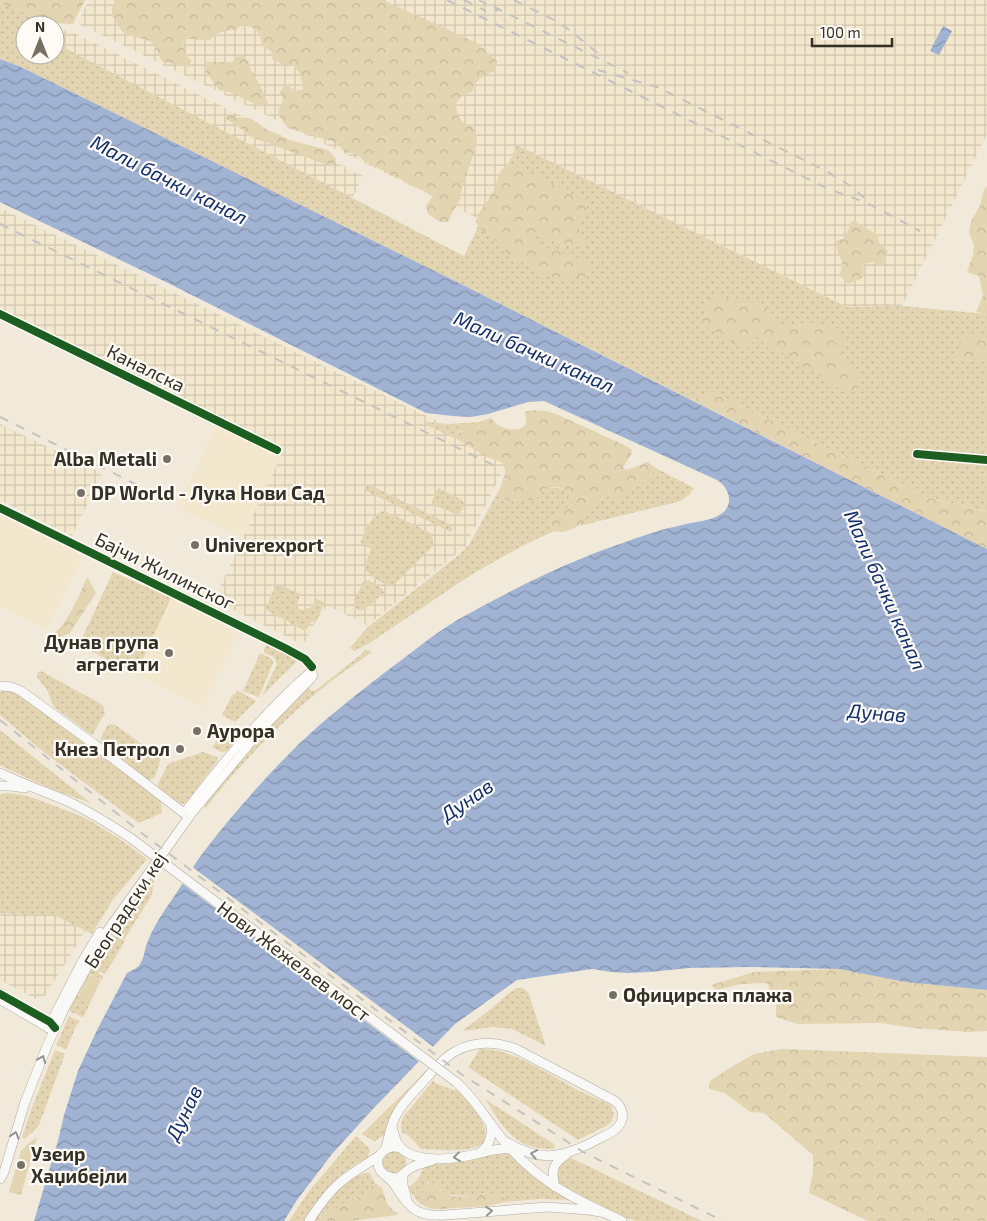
<svg xmlns="http://www.w3.org/2000/svg" width="987" height="1221" font-family="'Exo 2',sans-serif">
<defs>
<pattern id="industrial-grid" width="8" height="8" patternUnits="userSpaceOnUse" patternTransform="scale(1.25)"><rect width="8" height="8" fill="#f3e7ce"/><path d="M0 4h8M4 0v8" fill="none" stroke="#d1c6b1"/></pattern>
<pattern id="grass-dots" width="8" height="8" patternUnits="userSpaceOnUse" patternTransform="scale(1.25)"><rect width="8" height="8" fill="#e4d5b2"/><path d="M2 2h.1M6 6h.1" fill="none" stroke="#c4b799" stroke-width="1.8" stroke-linecap="round"/></pattern>
<pattern id="forest-crowns" width="20" height="18" patternUnits="userSpaceOnUse" patternTransform="scale(1.25)"><rect width="20" height="18" fill="#e4d5b2"/><path d="M2 6a3 3 0 1 1 6 0M12 15a3 3 0 1 1 6 0" fill="none" stroke="#c4b799"/></pattern>
<pattern id="park-tufts" width="24" height="20" patternUnits="userSpaceOnUse" patternTransform="scale(1.25)"><rect width="24" height="20" fill="#e4d5b2"/><path d="M3 7l-1-3M5 7V3M7 7l1-3M15 17l-1-3M17 17v-4M19 17l1-3" fill="none" stroke="#c4b799"/></pattern>
<pattern id="water-waves" width="16" height="10" patternUnits="userSpaceOnUse" patternTransform="scale(1.25)"><rect width="16" height="10" fill="#a1b3d3"/><path d="M0 5q4-4 8 0t8 0" fill="none" stroke="#8492ab"/></pattern>
</defs>
<rect width="100%" height="100%" fill="#f1eadb"/>
<path fill="#f3e7ce" d="M 216,426 L 280,456 L 242,538 L 177,508 Z
M 0,513 L 84,555 L 47,629 L 0,606 Z
M 113,572 L 171,598 L 239,633 L 202,707 L 79,645 Z"/>
<path fill="url(#industrial-grid)" d="M 89,0 L 987,0 L 987,134 L 902,306 L 847,307 L 517,145 L 481,220 L 77,23 Z
M 57,27 L 65,31 L 66,29 L 363,176 L 352,199 L 55,55 L 55,31 Z
M 0,208 L 511,457 L 501,474 L 465,547 L 368,625 L 327,606 L 316,621 L 303,645 L 214,600 L 284,449 L 0,309 Z
M 0,424 L 102,473 L 72,536 L 0,500 Z
M 49,912 L 86,930 L 44,997 L 36,999 L 0,980 L 0,913 Z"/>
<path fill="url(#grass-dots)" d="M 0,3 L 50,23 L 56,23 L 54,25 L 25,25 L 25,55 L 55,55 L 55,43 L 464,256 L 517,145 L 847,307 L 902,306 L 987,314 L 987,337 L 966,337 L 952,359 L 987,362 L 987,511 L 929,498 L 712,392 L 692,400 L 453,280 L 21,67 L 0,59 Z
M 425,422 L 448,424 L 463,423 L 463,430 L 459,432 L 455,435 L 457,439 L 426,425 Z
M 649,463 L 656,468 L 694,488 L 690,494 L 681,501 L 579,526 C 583,520 589,508 595,503 C 607,493 646,486 652,474 C 654,470 651,467 649,463 Z
M 364,484 L 368,484 L 451,525 L 453,529 L 451,532 L 364,490 Z
M 501,486 L 501,498 L 513,501 L 524,500 L 532,500 L 539,496 L 545,487 L 567,489 L 570,491 L 573,504 L 549,520 L 554,531 L 524,545 L 474,573 L 368,644 L 354,651 L 350,648 L 367,628 L 461,553 L 469,545 Z
M 438,488 L 462,500 L 464,503 L 463,508 L 459,515 L 433,505 L 432,500 Z
M 384,511 L 413,524 L 432,534 L 433,542 L 432,547 L 395,584 C 383,586 371,577 364,568 L 371,549 L 360,542 C 366,531 371,514 384,511 Z
M 113,572 L 171,598 L 136,674 L 79,645 Z
M 368,580 L 383,589 L 384,593 L 367,607 L 360,611 L 355,607 L 354,602 L 363,582 Z
M 279,585 L 301,594 L 297,605 L 298,609 L 305,610 L 311,607 L 316,599 L 320,600 L 324,604 L 317,620 L 311,622 L 305,631 L 266,610 C 268,602 272,590 279,585 Z
M 267,645 L 295,658 L 296,662 L 262,696 L 277,664 L 274,657 L 264,653 L 264,648 Z
M 365,649 L 372,652 C 357,663 342,672 328,684 C 282,720 241,763 205,809 L 205,802 L 268,727 L 308,687 L 312,691 L 316,690 L 363,653 Z
M 260,653 L 272,659 L 273,663 L 259,697 L 243,691 Z
M 41,671 L 103,705 L 105,713 L 93,734 L 90,734 L 54,707 L 47,690 L 37,677 L 37,673 Z
M 237,690 L 256,701 L 235,722 L 222,715 L 233,694 L 235,694 Z
M 6,691 L 15,691 L 161,801 L 162,813 L 139,823 L 133,819 L 46,754 L 0,715 L 0,692 Z
M 114,724 L 161,758 L 155,777 L 148,781 L 103,746 C 98,738 104,732 108,725 Z
M 223,728 L 232,733 L 235,738 L 233,744 L 227,751 L 221,752 L 212,747 L 223,732 L 221,730 Z
M 0,730 L 91,803 C 60,793 29,780 0,765 Z
M 203,752 L 217,757 L 218,760 L 186,803 L 182,804 L 174,800 L 159,789 L 158,784 L 168,764 Z
M 6,793 L 23,795 L 34,798 L 86,818 L 121,840 L 147,859 L 112,901 L 92,934 L 54,915 L 0,913 L 0,794 Z
M 158,867 L 154,878 L 152,895 L 124,940 L 110,931 Z
M 110,933 L 125,941 L 105,974 L 100,971 L 99,974 L 103,976 L 102,980 L 90,974 L 78,996 L 90,1003 L 84,1016 L 82,1017 L 71,1012 L 69,1008 L 72,1004 L 72,999 Z
M 517,988 L 523,988 L 528,992 L 546,1046 L 512,1029 L 493,1027 L 462,1031 L 492,1008 L 509,993 Z
M 69,1016 L 80,1021 L 76,1026 L 66,1050 L 56,1045 Z
M 480,1049 C 513,1047 556,1080 586,1094 C 594,1098 603,1101 611,1105 L 614,1115 L 611,1122 L 606,1126 L 578,1140 L 468,1067 Z
M 55,1050 L 65,1054 L 39,1125 L 34,1131 L 24,1139 L 22,1137 L 31,1110 Z
M 428,1069 L 432,1071 L 408,1096 L 387,1135 L 380,1137 L 375,1142 L 362,1134 Z
M 433,1081 L 437,1084 L 454,1090 L 456,1089 C 466,1098 500,1133 479,1146 C 468,1152 434,1150 421,1149 L 408,1135 L 402,1133 L 401,1127 L 403,1117 Z
M 485,1099 L 555,1145 L 554,1149 C 515,1150 504,1129 485,1099 Z
M 356,1136 L 370,1149 L 368,1158 C 339,1170 321,1195 305,1221 L 289,1221 L 309,1191 Z
M 510,1150 L 574,1200 L 539,1199 L 505,1202 L 503,1198 L 501,1196 L 484,1193 L 472,1196 L 450,1195 L 444,1193 L 436,1185 L 428,1182 C 422,1192 420,1195 424,1206 L 417,1201 L 408,1187 C 417,1182 422,1175 424,1164 Z
M382 1162a12 12 0 1 1 24 0a12 12 0 1 1-24 0Z
M 569,1157 L 702,1221 L 635,1221 L 609,1211 L 573,1194 L 558,1184 L 555,1175 L 557,1166 Z
M 369,1172 L 375,1183 L 371,1187 L 364,1197 L 349,1200 L 340,1205 L 335,1211 L 321,1213 L 320,1217 L 326,1221 L 312,1221 C 329,1198 339,1180 369,1172 Z"/>
<path fill="url(#forest-crowns)" d="M 0,0 L 85,0 L 73,24 L 50,23 L 0,3 Z
M 116,0 L 383,0 L 477,43 L 497,61 L 496,70 C 483,76 477,78 472,92 L 462,95 L 456,104 L 457,113 L 461,121 L 473,127 L 477,136 L 476,147 L 462,188 L 460,200 L 453,211 L 448,222 L 440,222 L 428,214 L 426,205 L 433,196 L 364,161 L 357,154 L 345,152 L 337,143 L 288,128 L 281,119 L 278,111 L 283,100 L 280,92 L 285,84 L 296,91 L 303,89 L 300,74 L 293,65 L 282,64 L 272,59 L 271,51 L 262,46 C 261,32 255,27 242,24 L 236,30 C 224,30 218,32 210,40 L 187,39 L 183,43 L 184,50 L 191,61 L 188,67 L 162,61 C 159,56 156,47 152,43 C 143,36 129,39 121,30 C 118,26 117,21 112,16 L 112,7 Z
M 243,56 C 252,64 248,65 253,73 C 259,82 263,92 268,103 L 261,107 L 232,93 L 219,90 L 206,72 L 207,62 L 232,62 L 236,57 Z
M 230,115 L 241,118 L 249,118 L 257,122 L 265,129 L 290,140 L 328,150 L 336,159 L 335,166 C 327,165 320,163 313,160 C 307,158 303,155 297,154 L 254,138 L 225,118 Z
M 506,164 L 518,167 L 571,193 L 583,201 L 589,211 L 584,214 L 577,222 L 580,234 L 586,245 C 566,249 555,242 537,234 L 535,240 L 548,248 L 576,257 L 587,265 L 592,276 L 574,277 L 563,281 L 546,275 L 506,253 L 498,242 L 486,234 L 475,222 L 480,211 L 487,202 L 494,190 L 499,174 Z
M 987,186 L 987,314 L 976,312 L 983,296 L 979,276 L 967,272 L 973,255 L 974,245 L 969,233 L 971,221 L 980,206 L 984,189 Z
M 852,220 L 878,235 L 879,243 L 888,251 L 885,261 L 880,266 L 871,262 L 864,263 L 863,278 L 848,284 L 840,276 L 842,262 L 838,254 L 836,241 L 845,238 Z
M 710,294 L 737,301 L 748,300 L 765,306 L 770,310 L 774,322 L 791,328 C 795,326 801,323 805,322 C 809,321 813,323 817,324 C 837,328 851,336 839,357 L 858,372 L 858,387 L 849,395 L 815,372 L 794,363 L 784,353 L 769,349 L 764,343 L 756,336 L 750,348 L 736,345 L 725,337 L 702,325 L 703,315 Z
M 966,337 L 987,337 L 987,362 L 951,359 Z
M 712,392 L 929,498 L 987,511 L 987,549 L 692,400 Z
M 532,410 L 546,411 L 556,414 L 596,432 L 630,448 L 632,451 L 631,455 L 623,467 L 626,470 L 643,464 L 645,462 L 649,463 C 652,467 654,470 651,475 C 648,482 625,494 617,499 C 614,498 609,496 606,497 C 590,501 589,522 572,529 C 564,532 563,533 554,531 L 549,520 L 573,504 L 570,491 C 563,487 553,487 546,487 L 539,496 L 532,500 L 524,500 L 513,501 L 501,498 L 501,486 L 505,474 L 505,465 L 501,462 L 487,457 L 457,439 L 455,436 L 463,430 L 463,423 L 479,422 L 491,418 C 494,421 497,425 500,426 C 507,430 523,432 526,423 C 527,420 525,415 524,412 Z
M 88,578 L 96,593 L 70,633 L 59,638 L 53,636 C 56,630 60,629 63,624 C 73,610 80,594 86,579 Z
M 839,969 L 905,982 L 987,990 L 987,1031 L 968,1032 L 913,1028 L 881,1023 L 798,1024 L 776,1017 L 776,1004 L 767,983 L 741,984 L 716,990 L 711,985 L 754,972 Z
M 782,1049 L 987,1057 L 987,1221 L 868,1221 L 809,1193 L 813,1172 L 813,1155 L 764,1113 L 750,1112 L 725,1093 L 709,1089 L 710,1081 L 728,1069 L 754,1054 Z
M 431,1181 C 436,1185 440,1191 446,1194 C 466,1203 486,1186 504,1198 L 505,1202 L 488,1206 L 441,1209 L 433,1209 L 424,1206 C 420,1196 422,1187 431,1181 Z
M 375,1183 L 382,1188 L 387,1204 L 395,1212 L 398,1212 L 397,1215 L 351,1221 L 326,1221 L 320,1217 L 321,1213 L 335,1211 L 340,1205 L 349,1200 L 364,1197 L 371,1187 Z"/>
<path fill="url(#park-tufts)" d="M 37,1137 L 21,1195 L 9,1192 L 21,1151 L 30,1142 Z"/>
<path fill="#e4d5b2" d="M 89,974 L 101,980 L 90,1003 L 78,997 Z"/>
<path fill="url(#water-waves)" d="M 943,26 L 952,31 L 939,55 L 930,51 Z
M 0,59 L 21,67 L 453,280 L 987,549 L 987,990 L 905,982 L 839,969 L 749,967 L 689,968 L 650,972 L 628,973 L 611,972 L 592,969 L 517,980 L 455,1024 L 372,1110 L 332,1154 L 297,1200 L 284,1221 L 34,1221 L 58,1141 L 64,1115 L 78,1071 L 97,1030 L 127,973 C 132,970 137,969 140,964 C 145,957 144,949 148,941 C 155,923 167,907 177,892 C 186,879 193,866 202,854 C 232,815 265,777 300,743 C 328,716 361,691 392,667 C 414,651 435,633 459,619 C 511,590 566,562 623,543 C 641,536 659,530 678,526 C 691,522 709,522 721,514 C 735,505 729,487 717,480 L 544,401 L 528,402 L 488,414 L 471,417 L 453,416 L 426,413 L 168,283 L 0,202 Z"/>
<path fill="#f1eadb" d="M 191,866 L 435,1048 L 421,1063 L 180,882 Z"/>
<g fill="none" stroke-linecap="round" stroke-linejoin="round">
<defs>
<path id="minor" d="M 0,314 L 277,450
M 917,454 L 987,460"/>
<path id="tertiary" d="M 0,508 L 285,648 L 305,659 L 312,667
M 184,813 C 215,771 250,730 287,693 C 295,686 302,679 310,672 L 312,667
M 189,817 L 263,728 L 311,679 L 313,676 L 312,667
M 0,994 L 50,1022 L 54,1026
M 0,1000 L 48,1028 L 53,1028"/>
<path id="secondary" d="M 0,686 L 12,687 L 21,691 L 94,744 L 189,817 L 105,934 L 64,1009 L 47,1046 L 25,1102 L 4,1172 L 0,1179
M 0,773 C 21,783 43,791 65,800 C 89,811 111,825 132,839
M 0,786 L 11,786 L 25,788
M 0,993 L 4,996
M 48,1028 L 82,962 L 100,932
M 456,1082 C 478,1101 490,1127 510,1148 C 542,1184 579,1201 622,1221
M 392,1126 C 394,1133 395,1143 401,1148 C 417,1164 455,1159 476,1154 C 488,1152 498,1147 510,1149
M 386,1148 C 389,1136 391,1122 398,1112 C 404,1101 415,1091 423,1082 C 430,1074 438,1064 447,1057 C 467,1041 493,1040 516,1049 L 615,1101 C 625,1110 625,1121 615,1130 C 608,1135 599,1138 591,1143 C 556,1160 537,1161 503,1140
M 400,1148 C 387,1144 372,1156 380,1170 C 383,1175 390,1178 394,1184 C 410,1208 415,1217 446,1215 L 547,1207 L 589,1210 L 606,1213
M 481,1152 C 490,1145 492,1136 491,1124
M 403,1175 L 403,1185 L 407,1200
M 387,1176 C 400,1181 400,1176 409,1169 C 414,1165 427,1162 433,1160
M 555,1187 C 551,1171 552,1164 566,1155
M 309,1221 C 318,1207 329,1191 342,1181 C 354,1171 367,1164 379,1156"/>
</defs>
<use href="#minor" stroke="#b0aba0" stroke-width="8"/>
<use href="#tertiary" stroke="#b0aba0" stroke-width="9"/>
<use href="#secondary" stroke="#b0aba0" stroke-width="10"/>
<use href="#minor" stroke="#fdfcfa" stroke-width="6"/>
<use href="#tertiary" stroke="#fdfcfa" stroke-width="8"/>
<use href="#secondary" stroke="#f8f8f7" stroke-width="9"/>
<path stroke="#c5c3c0" stroke-width="2" stroke-dasharray="9 9" stroke-linecap="butt" d="M 447,0 L 826,188 L 867,203 L 920,231
M 464,0 L 486,11
M 479,0 L 498,11
M 514,0 L 556,21 L 568,29 L 600,55
M 494,7 L 628,73
M 598,70 L 657,87 L 826,171 L 849,185 L 867,200
M 0,224 L 501,469
M 0,417 L 172,502
M 0,720 L 139,831 L 461,1074 L 585,1153 L 723,1221"/>
<defs>
<path id="secondary-bridge" d="M 132,839 L 456,1082"/>
</defs>
<use href="#secondary-bridge" stroke="#b0aba0" stroke-width="10" stroke-linecap="butt"/>
<use href="#secondary-bridge" stroke="#f8f8f7" stroke-width="9"/>
<defs>
<path id="cycleway" d="M 0,314 L 277,450
M 917,454 L 987,460
M 0,508 L 285,648 L 305,659 L 312,667
M 0,994 L 50,1022 L 55,1028"/>
</defs>
<use href="#cycleway" stroke="#fefbf6" stroke-width="11"/>
<use href="#cycleway" stroke="#1b5e20" stroke-width="8"/>
</g>
<defs><path id="oneway-chevron" d="M-2-3.5L2.5 0L-2 3.5" fill="none" stroke-width="1.6" stroke-linecap="round" stroke-linejoin="round" transform="scale(1.25)"/></defs>
<g stroke="#96948e">
<use href="#oneway-chevron" transform="translate(42 1059) rotate(-68)"/>
<use href="#oneway-chevron" transform="translate(15 1135) rotate(-73)"/>
<use href="#oneway-chevron" transform="translate(534 1154) rotate(-169)"/>
<use href="#oneway-chevron" transform="translate(457 1157) rotate(174)"/>
<use href="#oneway-chevron" transform="translate(489 1211) rotate(-5)"/>
</g>
<g fill="#777165" stroke="#fefbf6" stroke-width="2">
<circle cx="167" cy="459" r="5"/>
<circle cx="81" cy="493" r="5"/>
<circle cx="195" cy="545" r="5"/>
<circle cx="169" cy="653" r="5"/>
<circle cx="197" cy="731" r="5"/>
<circle cx="180" cy="749" r="5"/>
<circle cx="613" cy="995" r="5"/>
<circle cx="21" cy="1165" r="5"/>
</g>
<g text-anchor="middle" stroke-width="4.5" stroke-linejoin="round" paint-order="stroke">
<g font-size="19" fill="#353026" stroke="#fefbf6">
<text transform="translate(146 368) rotate(26)" y="7">Каналска</text>
<text transform="translate(165 571) rotate(26)" y="7">Бајчи Жилинског</text>
<text transform="translate(125 910) rotate(-57)" y="7">Београдски кеј</text>
<text transform="translate(294 961) rotate(37)" y="7">Нови Жежељев мост</text>
</g>
<g font-size="19" font-weight="bold" fill="#353026" stroke="#fefbf6" text-anchor="start">
<text x="157" y="466" text-anchor="end">Alba Metali</text>
<text x="91" y="500">DP World - Лука Нови Сад</text>
<text x="205" y="552">Univerexport</text>
<text x="159" y="649" text-anchor="end">Дунав група<tspan x="159" dy="22">агрегати</tspan></text>
<text x="207" y="738">Аурора</text>
<text x="170" y="756" text-anchor="end">Кнез Петрол</text>
<text x="623" y="1002">Официрска плажа</text>
<text x="31" y="1161">Узеир<tspan x="31" dy="22">Хаџибејли</tspan></text>
</g>
<g font-size="20" font-style="italic" fill="#102f6c" stroke="#fefbf6">
<text transform="translate(169 180) rotate(27)" y="7">Мали бачки канал</text>
<text transform="translate(534 352) rotate(24)" y="7">Мали бачки канал</text>
<text transform="translate(885 590) rotate(66)" y="7">Мали бачки канал</text>
<text transform="translate(877 713) rotate(5)" y="7">Дунав</text>
<text transform="translate(467 800) rotate(-34)" y="7">Дунав</text>
<text transform="translate(184 1113) rotate(-64)" y="7">Дунав</text>
</g>
</g>
<g transform="translate(40 40)"><circle r="24" fill="#fefbf6" stroke="#aeaaa3"/>
<path d="M0-4L9 19L0 12L-9 19Z" fill="#777165"/>
<text y="-8" font-size="14" font-weight="bold" text-anchor="middle" fill="#353026">N</text>
</g>
<path d="M812 38v8h80v-8" fill="none" stroke="#353026" stroke-width="2.5"/>
<text x="820" y="38" font-size="15" fill="#353026" stroke="#fefbf6" stroke-width="4" paint-order="stroke">100 m</text>
</svg>
